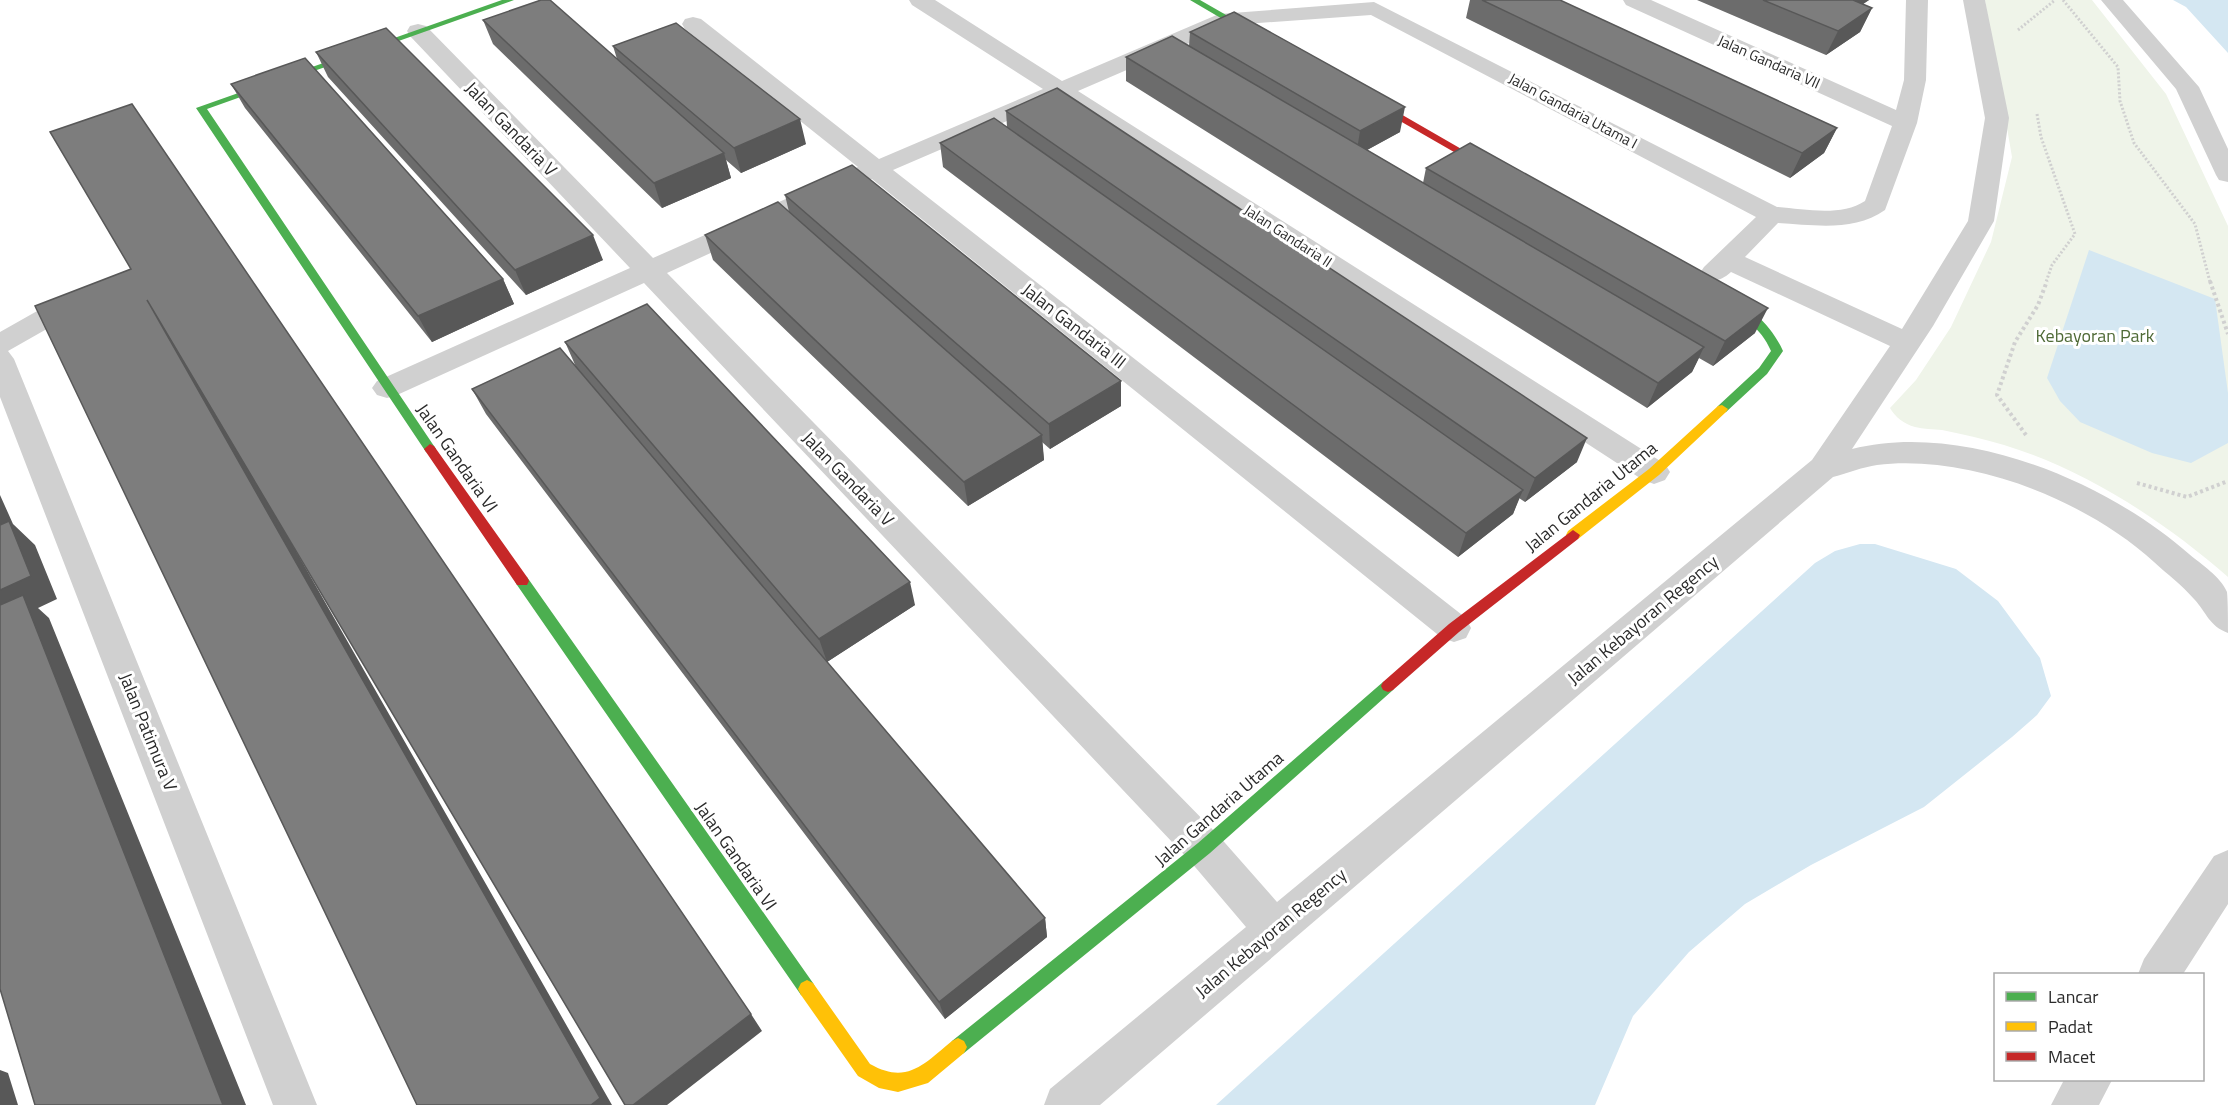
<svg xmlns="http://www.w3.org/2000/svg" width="2228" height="1105" font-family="'Titillium Web',sans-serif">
<rect width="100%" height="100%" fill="#fff"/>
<path fill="#eff4e9" d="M 1985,0 L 2092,0 L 2166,94 L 2228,226 L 2228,577 C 2164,521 2086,470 2004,445 C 1984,439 1962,434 1942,430 C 1933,429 1923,429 1915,427 C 1904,424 1895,417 1890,408 L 1916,380 L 1951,327 L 1991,242 L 2012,157 Z"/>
<path fill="#d4e7f2" d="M 2173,0 L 2228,0 L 2228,53 L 2186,7 Z
M 2089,250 L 2215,299 L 2228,393 L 2228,443 L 2191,463 L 2152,453 L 2080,422 L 2060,401 L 2047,378 Z
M 1860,544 L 1875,544 L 1956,569 L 1998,601 L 2040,658 L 2051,696 L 2037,715 L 2012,737 L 1924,807 L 1811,865 L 1745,904 L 1689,952 L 1633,1016 L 1595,1105 L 1216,1105 L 1815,563 L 1835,551 Z"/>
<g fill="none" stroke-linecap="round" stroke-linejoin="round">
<path stroke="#d0d0d0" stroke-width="3" stroke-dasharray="2 2" stroke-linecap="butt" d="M 2063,0 L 2118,67 L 2120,101 L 2134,143 L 2195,224 L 2210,282
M 2018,30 L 2055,0
M 2037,114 L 2041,137 L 2075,234 L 2052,265 L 2046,282"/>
<path stroke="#d0d0d0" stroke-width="4" stroke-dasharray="3 3" stroke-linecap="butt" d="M 2210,281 L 2228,334
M 2026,435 L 1997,395 L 2015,342 L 2038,305 L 2047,281
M 2137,483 L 2187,497 L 2228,481"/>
<path fill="#d0d0d0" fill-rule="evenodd" d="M 909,0 L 935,0 L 1062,81 L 1219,14 L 1374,2 L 1777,207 C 1804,209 1841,217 1865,201 L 1892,126 L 1626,5 L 1623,0 L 1651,0 L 1896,110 L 1904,80 L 1906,0 L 1928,0 L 1926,80 L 1917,123 L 1885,210 C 1854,232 1814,225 1778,223 L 1745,257 L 1902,329 L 1968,221 L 1985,118 L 1963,0 L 1985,0 L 2009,118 L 1994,221 L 1933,326 L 1852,449 C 1962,421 2106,481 2189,554 C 2201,564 2221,577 2227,592 C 2228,602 2228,622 2228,633 C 2209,626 2207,613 2194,599 C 2182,585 2167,574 2154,562 C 2086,500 1970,454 1877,465 C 1863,467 1848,473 1833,477 L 1100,1105 L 1044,1105 L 1050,1089 L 1246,927 L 1190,861 L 644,283 L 397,395 L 387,398 L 377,395 L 372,388 L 377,381 L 630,268 L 410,36 L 407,31 L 410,26 L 418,24 L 426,26 L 653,258 L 858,167 L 685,29 L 682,24 L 685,19 L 693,17 L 701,19 L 879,159 L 1043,89 L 912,5 ZM 1371,15 L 1756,217 L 1704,267 L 1700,273 L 1704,279 C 1716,282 1722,280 1731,272 L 1890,346 L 1812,460 L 1277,902 L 1218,835 L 667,273 L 872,179 L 1442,638 L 1454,642 L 1466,638 L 1471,628 L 1466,618 L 893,170 L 1058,99 L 1643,480 L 1654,484 L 1665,480 L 1670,472 L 1665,464 L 1078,91 L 1231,25 Z
M 2101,0 L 2123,0 L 2199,87 L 2228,149 L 2228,182 L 2219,180 L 2216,175 L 2176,89 Z
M 79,290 L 89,293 L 93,299 L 89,305 L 8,351 L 14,359 L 317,1105 L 273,1105 L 0,397 L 0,332 L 69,293 Z
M 2228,850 L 2228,904 L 2183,974 L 2138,974 L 2144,959 L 2214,856 Z
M 2064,1080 L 2112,1080 L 2099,1105 L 2051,1105 Z"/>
<path fill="#4caf50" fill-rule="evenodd" d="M 502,0 L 514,0 L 207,109 L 434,446 L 436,449 L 430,454 L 426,452 L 196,108 Z
M 1190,0 L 1200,0 L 1268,39 L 1260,41 Z
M 1723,296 C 1750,305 1772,326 1783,351 L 1767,374 L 1726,412 L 1722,413 L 1716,409 L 1718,406 L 1759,368 L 1771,351 C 1761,327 1741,315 1719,303 L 1717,300 Z
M 522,576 L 527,577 L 813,983 L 816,989 L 813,995 L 807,998 L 801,995 L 517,585 L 515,581 L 517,577 Z
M 1388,680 L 1393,682 L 1395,686 L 1393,690 L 1210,853 L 964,1053 L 958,1056 L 952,1053 L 949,1047 L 952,1041 L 1198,843 L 1383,682 Z"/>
<path fill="#ffc107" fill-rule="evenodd" d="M 1722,405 L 1728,409 L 1726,412 L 1659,475 L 1578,539 L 1568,539 L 1566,535 L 1568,531 L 1649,469 L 1718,406 Z
M 807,980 L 813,983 L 870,1064 C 907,1085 924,1064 952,1041 L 958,1038 L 964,1041 L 967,1047 L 964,1053 L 928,1083 L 898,1092 L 879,1088 L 858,1076 L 801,995 L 798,989 L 801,983 Z"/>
<path fill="#c62828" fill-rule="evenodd" d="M 1360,94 L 1366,94 L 1503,173 L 1502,175 L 1494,175 L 1360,98 Z
M 430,444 L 434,446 L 527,577 L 529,581 L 527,585 L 517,585 L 426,452 L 424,449 Z
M 1573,530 L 1580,535 L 1578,539 L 1459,632 L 1393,690 L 1388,692 L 1383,690 L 1381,686 L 1383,682 L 1449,624 Z"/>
</g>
<path fill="#6c6c6c" d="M 1470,0 L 1560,0 L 1837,128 L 1824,153 L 1790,178 L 1466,18 Z
M 1697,0 L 1869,0 L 1863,4 L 1872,8 L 1860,32 L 1826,55 Z
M 483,20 L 617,59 L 613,46 L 806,144 L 741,173 L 726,160 L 731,178 L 662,208 L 493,44 Z
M 1190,32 L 1400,132 L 1367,150 L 1423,183 L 1426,168 L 1755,333 L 1713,366 L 1699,358 L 1692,372 L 1647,408 L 1126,81 L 1126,57 L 1189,46 Z
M 316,52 L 603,260 L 526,295 L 328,77 Z
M 231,84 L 503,279 L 514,304 L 432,342 L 245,108 Z
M 1006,111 L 1577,462 L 1525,502 L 1519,498 L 1513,514 L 1458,557 L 943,167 L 940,143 L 1007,127 Z
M 785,195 L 1121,406 L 1050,449 L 1042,442 L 1044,460 L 968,506 L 713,260 L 705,235 L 789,212 Z
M 565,342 L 915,605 L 827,662 L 1045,918 L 1047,937 L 945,1019 L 486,414 L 472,389 L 576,367 Z"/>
<path fill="#585858" d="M 1851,0 L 1869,0 L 1842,18 Z
M 1872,8 L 1860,32 L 1826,55 L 1838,31 Z
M 1405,107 L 1400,132 L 1356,156 L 1360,131 Z
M 800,119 L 806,144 L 741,173 L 734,148 Z
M 1837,128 L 1824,153 L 1790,178 L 1802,153 Z
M 724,153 L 731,178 L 662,208 L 654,183 Z
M 593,235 L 603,260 L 526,295 L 515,270 Z
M 503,279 L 514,304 L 432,342 L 418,316 Z
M 147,300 L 167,325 L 612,1105 L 591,1105 Z
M 1768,308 L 1755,333 L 1713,366 L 1725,341 Z
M 1704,347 L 1692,372 L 1647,408 L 1658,383 Z
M 1121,381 L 1121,406 L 1050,449 L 1049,424 Z
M 1042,435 L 1044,460 L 968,506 L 964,482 Z
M 1587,438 L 1577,462 L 1525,502 L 1535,478 Z
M 1523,490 L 1513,514 L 1458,557 L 1466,533 Z
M 0,495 L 13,524 L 35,545 L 57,599 L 38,608 L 49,618 L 246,1105 L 223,1105 L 0,626 Z
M 910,582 L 915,605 L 827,662 L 819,639 Z
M 1045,918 L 1047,937 L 945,1019 L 939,1002 Z
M 751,1014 L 762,1031 L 667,1105 L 633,1105 Z
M 0,1070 L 8,1073 L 18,1105 L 0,1105 Z"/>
<path fill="#7d7d7d" stroke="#585858" stroke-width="1.5" d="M 541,0 L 550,0 L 724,153 L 654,183 L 483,20 Z
M 1482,0 L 1560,0 L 1837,128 L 1802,153 Z
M 1763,0 L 1853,0 L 1872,8 L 1838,31 Z
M 1234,12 L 1405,107 L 1360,131 L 1190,32 Z
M 676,23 L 800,119 L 734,148 L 613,46 Z
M 386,28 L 593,235 L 515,270 L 316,52 Z
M 1172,36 L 1704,347 L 1658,383 L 1126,57 Z
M 305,58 L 503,279 L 418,316 L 231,84 Z
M 1057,88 L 1587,438 L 1535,478 L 1006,111 Z
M 132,104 L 751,1014 L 633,1105 L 625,1105 L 147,300 L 600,1098 L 591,1105 L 417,1105 L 35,306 L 131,269 L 50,132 Z
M 994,118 L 1523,490 L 1466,533 L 940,143 Z
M 1470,143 L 1768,308 L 1725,341 L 1426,168 Z
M 852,165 L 1121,381 L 1049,424 L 785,195 Z
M 778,202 L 1042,435 L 964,482 L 705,235 Z
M 647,304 L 910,582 L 819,639 L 565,342 Z
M 560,348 L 1045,918 L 939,1002 L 472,389 Z
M 9,521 L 31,576 L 0,590 L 0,525 Z
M 23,595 L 223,1105 L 35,1105 L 0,989 L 0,605 Z"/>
<g text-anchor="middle" stroke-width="6" stroke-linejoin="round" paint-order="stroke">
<g font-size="15" fill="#2b2b2b" stroke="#fff">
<text transform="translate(1769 62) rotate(24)" y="5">Jalan Gandaria VII</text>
<text transform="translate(1573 111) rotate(28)" y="5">Jalan Gandaria Utama I</text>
<text transform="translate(1288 236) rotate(33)" y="5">Jalan Gandaria II</text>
</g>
<g font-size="18" fill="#2b2b2b" stroke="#fff">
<text transform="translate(511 129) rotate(46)" y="6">Jalan Gandaria V</text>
<text transform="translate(1074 326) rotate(38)" y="6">Jalan Gandaria III</text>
<text transform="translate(457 458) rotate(55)" y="6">Jalan Gandaria VI</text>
<text transform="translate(848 479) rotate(46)" y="6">Jalan Gandaria V</text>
<text transform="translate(1591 497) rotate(-39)" y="6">Jalan Gandaria Utama</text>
<text transform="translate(1643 620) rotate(-40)" y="6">Jalan Kebayoran Regency</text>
<text transform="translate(148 732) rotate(68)" y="6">Jalan Patimura V</text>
<text transform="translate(1219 809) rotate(-41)" y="6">Jalan Gandaria Utama</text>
<text transform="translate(736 856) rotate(55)" y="6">Jalan Gandaria VI</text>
<text transform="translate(1271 933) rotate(-40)" y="6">Jalan Kebayoran Regency</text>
</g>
<g font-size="18" fill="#4f6a36" stroke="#fff">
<text x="2095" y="342">Kebayoran Park</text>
</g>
</g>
<rect x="1994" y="973" width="210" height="108" fill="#ffffff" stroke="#aaaaaa" stroke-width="1.5"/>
<rect x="2006" y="992" width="30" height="9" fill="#4caf50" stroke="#aaaaaa" stroke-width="1.5"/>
<text x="2048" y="1003" font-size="18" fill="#2b2b2b">Lancar</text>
<rect x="2006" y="1022" width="30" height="9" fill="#ffc107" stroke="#aaaaaa" stroke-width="1.5"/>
<text x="2048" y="1033" font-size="18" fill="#2b2b2b">Padat</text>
<rect x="2006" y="1052" width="30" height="9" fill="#c62828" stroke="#aaaaaa" stroke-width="1.5"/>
<text x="2048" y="1063" font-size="18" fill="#2b2b2b">Macet</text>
</svg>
